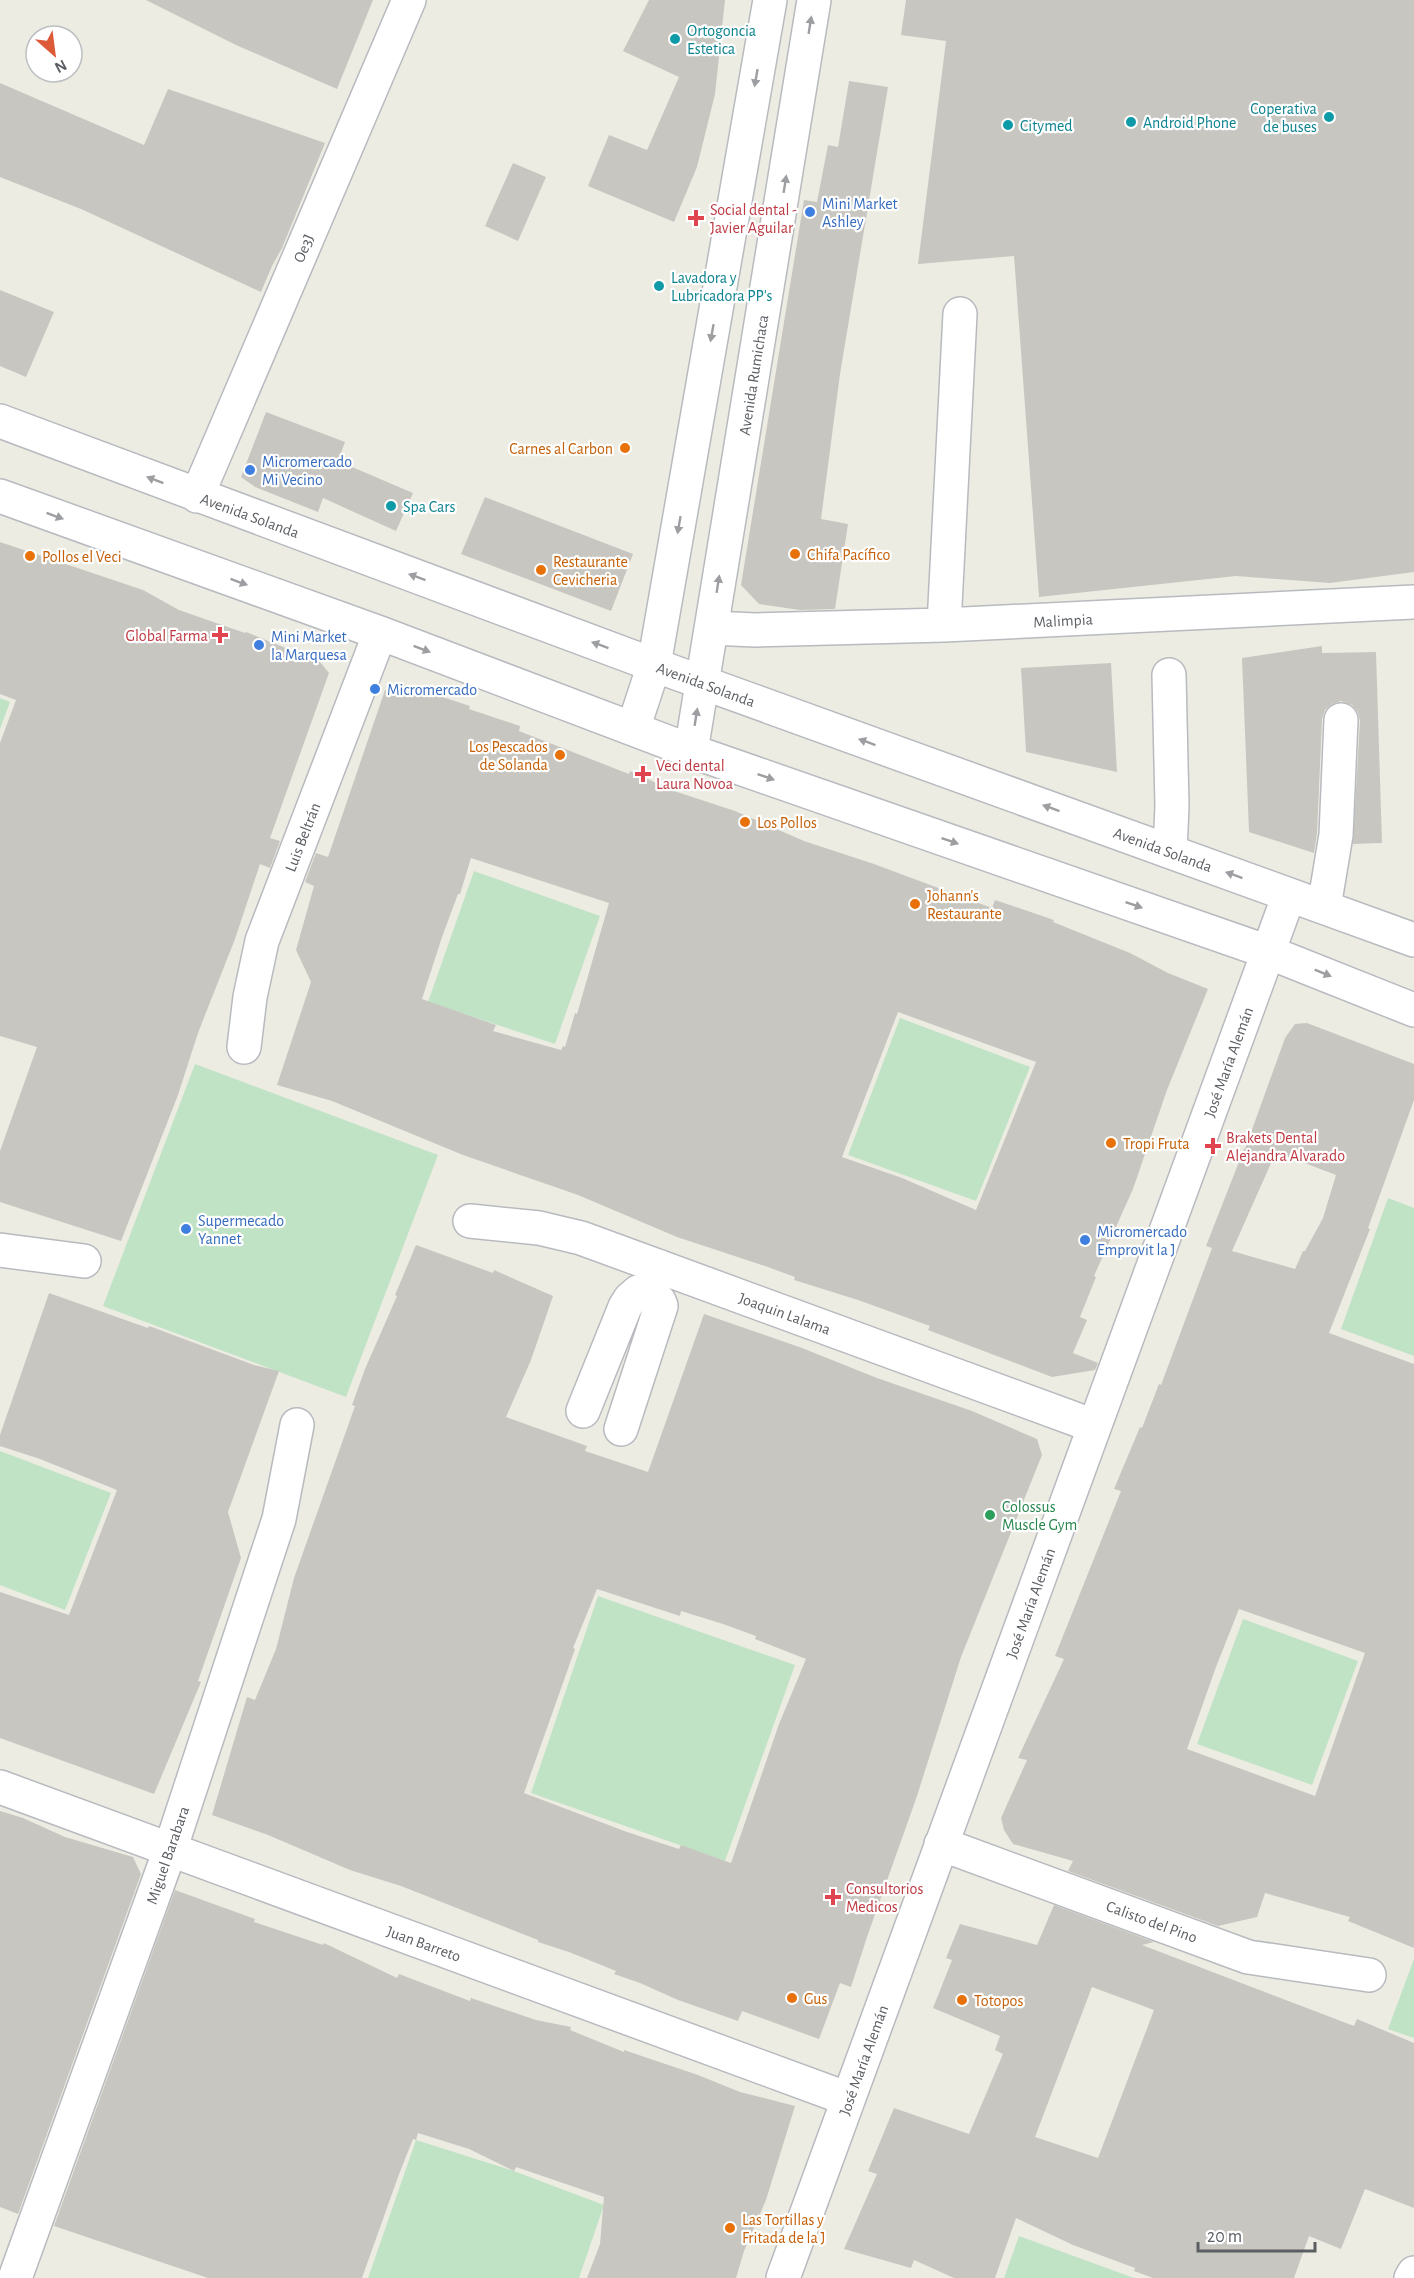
<svg xmlns="http://www.w3.org/2000/svg" width="1414" height="2278" font-family="'Alegreya Sans',sans-serif">
<rect width="100%" height="100%" fill="#edece3"/>
<path fill="#c1e3c5" d="M 0,698 L 10,702 L 0,729 Z
M 474,871 L 600,916 L 555,1044 L 428,1002 Z
M 900,1018 L 1030,1067 L 976,1201 L 848,1155 Z
M 195,1064 L 438,1155 L 346,1397 L 103,1306 Z
M 1388,1198 L 1414,1208 L 1414,1356 L 1341,1329 Z
M 0,1451 L 111,1493 L 65,1610 L 0,1585 Z
M 598,1596 L 795,1665 L 725,1861 L 531,1793 Z
M 1243,1619 L 1358,1661 L 1312,1785 L 1197,1744 Z
M 1414,1959 L 1414,2038 L 1388,2029 Z
M 416,2140 L 514,2171 L 604,2205 L 579,2278 L 368,2278 Z
M 1019,2236 L 1134,2278 L 1004,2278 Z"/>
<path fill="#c8c6c0" fill-rule="evenodd" d="M 146,0 L 373,0 L 337,89 L 236,45 Z
M 649,0 L 725,0 L 715,94 L 697,167 L 674,222 L 588,186 L 609,135 L 647,150 L 679,77 L 623,51 Z
M 906,0 L 1414,0 L 1414,572 L 1330,583 L 1236,576 L 1039,597 L 1014,256 L 918,264 L 946,41 L 901,35 Z
M 849,81 L 888,87 L 840,374 L 821,519 L 848,524 L 835,609 L 800,610 L 759,604 L 741,585 L 804,200 L 817,202 L 828,145 L 838,147 Z
M 0,83 L 144,145 L 168,89 L 325,143 L 282,248 L 272,266 L 261,292 L 81,209 L 0,177 Z
M 513,163 L 546,177 L 518,241 L 485,226 Z
M 0,290 L 54,312 L 26,377 L 0,366 Z
M 266,412 L 345,442 L 338,461 L 413,493 L 396,531 L 323,498 L 318,512 L 255,487 L 241,477 Z
M 485,497 L 633,554 L 611,611 L 461,554 Z
M 0,542 L 143,590 L 179,610 L 245,633 L 246,632 L 320,662 L 329,673 L 270,838 L 280,841 L 270,868 L 260,864 L 235,939 L 198,1033 L 178,1095 L 121,1241 L 0,1202 L 0,1151 L 37,1047 L 0,1036 L 0,743 L 16,700 L 0,694 Z
M 1322,646 L 1322,653 L 1376,652 L 1382,843 L 1353,844 L 1360,721 L 1358,712 L 1352,705 L 1341,701 L 1332,704 L 1325,710 L 1322,719 L 1317,833 L 1314,853 L 1249,832 L 1242,658 Z
M 1111,663 L 1117,772 L 1026,752 L 1021,668 Z
M 403,684 L 470,706 L 469,709 L 520,726 L 519,731 L 629,774 L 630,771 L 674,791 L 735,811 L 804,841 L 874,864 L 992,908 L 995,900 L 1054,920 L 1053,922 L 1130,953 L 1168,973 L 1208,989 L 1167,1090 L 1133,1189 L 1094,1276 L 1096,1277 L 1080,1317 L 1087,1320 L 1073,1353 L 1098,1363 L 1095,1370 L 1052,1377 L 928,1330 L 930,1326 L 858,1300 L 794,1280 L 795,1277 L 765,1266 L 677,1237 L 578,1195 L 463,1155 L 332,1101 L 277,1085 L 311,982 L 296,950 L 314,886 L 305,882 L 316,853 L 328,857 L 385,690 ZM 471,858 L 609,903 L 577,1014 L 575,1013 L 565,1047 L 563,1046 L 561,1050 L 493,1031 L 496,1025 L 422,999 L 442,937 L 458,894 L 460,894 ZM 898,1012 L 1036,1062 L 976,1210 L 902,1178 L 842,1157 Z
M 1307,1023 L 1414,1064 L 1414,1100 L 1368,1228 L 1370,1229 L 1329,1333 L 1414,1364 L 1414,1948 L 1348,1921 L 1350,1917 L 1265,1893 L 1257,1917 L 1218,1926 L 1068,1871 L 1073,1861 L 1013,1844 L 1004,1830 L 1001,1818 L 1027,1760 L 1018,1758 L 1064,1659 L 1055,1656 L 1121,1491 L 1114,1489 L 1140,1427 L 1142,1428 L 1159,1384 L 1161,1385 L 1212,1248 L 1206,1246 L 1244,1149 L 1245,1149 L 1285,1038 L 1295,1024 ZM 1276,1152 L 1336,1175 L 1323,1218 L 1305,1251 L 1303,1251 L 1295,1269 L 1232,1251 ZM 1239,1609 L 1365,1653 L 1315,1796 L 1187,1749 L 1216,1667 Z
M 416,1245 L 493,1273 L 494,1270 L 553,1296 L 531,1360 L 506,1417 L 587,1446 L 585,1451 L 648,1472 L 704,1314 L 802,1348 L 877,1378 L 972,1411 L 1037,1439 L 1042,1455 L 961,1657 L 917,1796 L 867,1937 L 851,1987 L 840,1983 L 819,2039 L 742,2011 L 738,2021 L 678,2000 L 640,1983 L 614,1974 L 616,1971 L 569,1952 L 538,1942 L 538,1940 L 401,1886 L 350,1870 L 268,1835 L 212,1815 L 247,1697 L 255,1700 L 276,1649 L 294,1578 L 355,1406 L 352,1405 L 365,1369 L 397,1296 L 395,1295 ZM 597,1589 L 680,1616 L 681,1611 L 723,1624 L 756,1636 L 755,1639 L 806,1659 L 779,1724 L 731,1863 L 681,1845 L 679,1849 L 627,1832 L 524,1793 L 575,1649 L 573,1648 Z
M 49,1293 L 148,1328 L 149,1326 L 254,1365 L 279,1371 L 228,1512 L 241,1558 L 198,1681 L 201,1682 L 154,1794 L 0,1738 L 0,1592 L 69,1615 L 117,1490 L 40,1459 L 0,1446 L 0,1435 Z
M 0,1811 L 23,1818 L 65,1837 L 133,1857 L 141,1874 L 18,2214 L 0,2207 Z
M 175,1890 L 255,1919 L 254,1922 L 323,1945 L 324,1943 L 397,1978 L 399,1974 L 470,2001 L 471,1998 L 536,2020 L 571,2027 L 570,2030 L 624,2052 L 624,2050 L 698,2075 L 740,2092 L 795,2106 L 766,2200 L 744,2251 L 736,2278 L 587,2278 L 600,2244 L 604,2197 L 516,2167 L 514,2171 L 469,2149 L 418,2133 L 416,2140 L 413,2139 L 398,2177 L 362,2278 L 208,2278 L 54,2226 Z
M 1054,1905 L 1154,1942 L 1142,1945 L 1354,2026 L 1357,2019 L 1414,2043 L 1414,2208 L 1365,2189 L 1341,2249 L 1309,2236 L 1294,2278 L 1153,2278 L 1134,2271 L 1135,2268 L 1073,2245 L 1016,2218 L 995,2278 L 954,2278 L 914,2260 L 911,2268 L 844,2249 L 877,2174 L 868,2171 L 894,2108 L 969,2134 L 1003,2054 L 995,2050 L 1000,2036 L 933,2008 L 952,1960 L 946,1958 L 960,1924 L 1037,1945 ZM 1092,1987 L 1154,2010 L 1098,2158 L 1035,2137 Z"/>
<g fill="none" stroke-linecap="round" stroke-linejoin="round">
<defs>
<path id="minor" d="M 0,421 L 654,665 L 1414,940
M 0,496 L 380,633 L 691,751 L 1268,952 L 1414,1010
M 197,496 L 409,0
M 944,625 L 960,314
M 711,628 L 755,630 L 944,625 L 1414,602
M 1169,675 L 1172,806 L 1170,851
M 633,729 L 654,665 L 770,0
M 691,751 L 814,0
M 1324,907 L 1336,835 L 1341,720
M 244,1047 L 250,997 L 262,941 L 380,633
M 470,1221 L 539,1228 L 581,1238 L 1094,1426
M 0,1250 L 84,1261
M 583,1411 L 625,1307 L 630,1299 L 638,1292 L 646,1294
M 621,1429 L 661,1306 L 659,1301 L 646,1294 L 658,1266
M 0,1787 L 848,2099
M 941,1844 L 1248,1957 L 1369,1975
M 15,2278 L 170,1850 L 279,1519 L 297,1425
M 783,2278 L 1289,895
M 1411,2278 L 1414,2273"/>
</defs>
<use href="#minor" stroke="#b8babf" stroke-width="36"/>
<use href="#minor" stroke="#fff" stroke-width="33"/>
</g>
<defs><path id="oneway-solid" d="M-6-.8H1V-3.2L6.5 0L1 3.2V.8H-6Z" transform="scale(1.5)"/></defs>
<g fill="#9d9ea1">
<use href="#oneway-solid" transform="translate(810 25) rotate(-81)"/>
<use href="#oneway-solid" transform="translate(756 78) rotate(100)"/>
<use href="#oneway-solid" transform="translate(785 184) rotate(-81)"/>
<use href="#oneway-solid" transform="translate(712 333) rotate(100)"/>
<use href="#oneway-solid" transform="translate(155 480) rotate(-159)"/>
<use href="#oneway-solid" transform="translate(55 516) rotate(20)"/>
<use href="#oneway-solid" transform="translate(679 525) rotate(100)"/>
<use href="#oneway-solid" transform="translate(417 577) rotate(-160)"/>
<use href="#oneway-solid" transform="translate(239 582) rotate(20)"/>
<use href="#oneway-solid" transform="translate(718 584) rotate(-81)"/>
<use href="#oneway-solid" transform="translate(600 645) rotate(-160)"/>
<use href="#oneway-solid" transform="translate(422 649) rotate(21)"/>
<use href="#oneway-solid" transform="translate(696 717) rotate(-81)"/>
<use href="#oneway-solid" transform="translate(867 742) rotate(-160)"/>
<use href="#oneway-solid" transform="translate(766 777) rotate(19)"/>
<use href="#oneway-solid" transform="translate(1051 808) rotate(-160)"/>
<use href="#oneway-solid" transform="translate(950 841) rotate(19)"/>
<use href="#oneway-solid" transform="translate(1234 875) rotate(-160)"/>
<use href="#oneway-solid" transform="translate(1134 905) rotate(19)"/>
<use href="#oneway-solid" transform="translate(1323 973) rotate(22)"/>
</g>
<g fill="#0f9aa8" stroke="#fff" stroke-width="2">
<circle cx="675" cy="39" r="6"/>
<circle cx="1329" cy="117" r="6"/>
<circle cx="1131" cy="122" r="6"/>
<circle cx="1008" cy="125" r="6"/>
<circle cx="659" cy="286" r="6"/>
<circle cx="391" cy="506" r="6"/>
</g>
<g fill="#3f7fe0" stroke="#fff" stroke-width="2">
<circle cx="810" cy="212" r="6"/>
<circle cx="250" cy="470" r="6"/>
<circle cx="259" cy="645" r="6"/>
<circle cx="375" cy="689" r="6"/>
<circle cx="186" cy="1229" r="6"/>
<circle cx="1085" cy="1240" r="6"/>
</g>
<g fill="#e0444e" stroke="#fff" stroke-width="2">
<path d="M693 209h6v6h6v6h-6v6h-6v-6h-6v-6h6z"/>
<path d="M217 626h6v6h6v6h-6v6h-6v-6h-6v-6h6z"/>
<path d="M640 765h6v6h6v6h-6v6h-6v-6h-6v-6h6z"/>
<path d="M1210 1137h6v6h6v6h-6v6h-6v-6h-6v-6h6z"/>
<path d="M830 1888h6v6h6v6h-6v6h-6v-6h-6v-6h6z"/>
</g>
<g fill="#e8710a" stroke="#fff" stroke-width="2">
<circle cx="625" cy="448" r="6"/>
<circle cx="795" cy="554" r="6"/>
<circle cx="30" cy="556" r="6"/>
<circle cx="541" cy="570" r="6"/>
<circle cx="560" cy="755" r="6"/>
<circle cx="745" cy="822" r="6"/>
<circle cx="915" cy="904" r="6"/>
<circle cx="1111" cy="1143" r="6"/>
<circle cx="792" cy="1998" r="6"/>
<circle cx="962" cy="2000" r="6"/>
<circle cx="730" cy="2228" r="6"/>
</g>
<circle fill="#2e9e5b" stroke="#fff" stroke-width="2" cx="990" cy="1515" r="6"/>
<g text-anchor="middle" stroke-width="4.5" stroke-linejoin="round" paint-order="stroke">
<g font-size="16" fill="#0d838f" stroke="#fff" text-anchor="start">
<text x="687" y="36">Ortogoncia<tspan x="687" dy="18">Estetica</tspan></text>
<text x="1317" y="114" text-anchor="end">Coperativa<tspan x="1317" dy="18">de buses</tspan></text>
<text x="1143" y="128">Android Phone</text>
<text x="1020" y="131">Citymed</text>
<text x="671" y="283">Lavadora y<tspan x="671" dy="18">Lubricadora PP's</tspan></text>
<text x="403" y="512">Spa Cars</text>
</g>
<g font-size="16" fill="#366cbe" stroke="#fff" text-anchor="start">
<text x="822" y="209">Mini Market<tspan x="822" dy="18">Ashley</tspan></text>
<text x="262" y="467">Micromercado<tspan x="262" dy="18">Mi Vecino</tspan></text>
<text x="271" y="642">Mini Market<tspan x="271" dy="18">la Marquesa</tspan></text>
<text x="387" y="695">Micromercado</text>
<text x="198" y="1226">Supermecado<tspan x="198" dy="18">Yannet</tspan></text>
<text x="1097" y="1237">Micromercado<tspan x="1097" dy="18">Emprovit la J</tspan></text>
</g>
<g font-size="16" fill="#be3a42" stroke="#fff" text-anchor="start">
<text x="710" y="215">Social dental -<tspan x="710" dy="18">Javier Aguilar</tspan></text>
<text x="208" y="641" text-anchor="end">Global Farma</text>
<text x="656" y="771">Veci dental<tspan x="656" dy="18">Laura Novoa</tspan></text>
<text x="1226" y="1143">Brakets Dental<tspan x="1226" dy="18">Alejandra Alvarado</tspan></text>
<text x="846" y="1894">Consultorios<tspan x="846" dy="18">Medicos</tspan></text>
</g>
<g font-size="16" fill="#5b5e63" stroke="#fff">
<text transform="translate(303 248) rotate(-67)" y="6">Oe3J</text>
<text transform="translate(753 375) rotate(-81)" y="6">Avenida Rumichaca</text>
<text transform="translate(250 515) rotate(20)" y="6">Avenida Solanda</text>
<text transform="translate(1063 620) rotate(-3)" y="6">Malimpia</text>
<text transform="translate(706 684) rotate(20)" y="6">Avenida Solanda</text>
<text transform="translate(302 837) rotate(-69)" y="6">Luis Beltrán</text>
<text transform="translate(1163 849) rotate(20)" y="6">Avenida Solanda</text>
<text transform="translate(1228 1062) rotate(-70)" y="6">José María Alemán</text>
<text transform="translate(785 1313) rotate(20)" y="6">Joaquin Lalama</text>
<text transform="translate(1030 1603) rotate(-70)" y="6">José María Alemán</text>
<text transform="translate(167 1855) rotate(-71)" y="6">Miguel Barabara</text>
<text transform="translate(1152 1921) rotate(20)" y="6">Calisto del Pino</text>
<text transform="translate(424 1943) rotate(20)" y="6">Juan Barreto</text>
<text transform="translate(863 2060) rotate(-70)" y="6">José María Alemán</text>
</g>
<g font-size="16" fill="#c56008" stroke="#fff" text-anchor="start">
<text x="613" y="454" text-anchor="end">Carnes al Carbon</text>
<text x="807" y="560">Chifa Pacífico</text>
<text x="42" y="562">Pollos el Veci</text>
<text x="553" y="567">Restaurante<tspan x="553" dy="18">Cevicheria</tspan></text>
<text x="548" y="752" text-anchor="end">Los Pescados<tspan x="548" dy="18">de Solanda</tspan></text>
<text x="757" y="828">Los Pollos</text>
<text x="927" y="901">Johann's<tspan x="927" dy="18">Restaurante</tspan></text>
<text x="1123" y="1149">Tropi Fruta</text>
<text x="804" y="2004">Gus</text>
<text x="974" y="2006">Totopos</text>
<text x="742" y="2225">Las Tortillas y<tspan x="742" dy="18">Fritada de la J</tspan></text>
</g>
<g font-size="16" fill="#27864d" stroke="#fff" text-anchor="start">
<text x="1002" y="1512">Colossus<tspan x="1002" dy="18">Muscle Gym</tspan></text>
</g>
</g>
<g transform="translate(54 54) rotate(152)"><circle r="28" fill="#ffffff" stroke="#bdbfc1" stroke-width="1.5"/>
<path d="M0-4.5L10 22L0 15L-10 22Z" fill="#dd5a39"/>
<text y="-9" font-size="16" font-weight="bold" text-anchor="middle" fill="#5b5e63">N</text>
</g>
<path d="M1198 2242v9h117v-9" fill="none" stroke="#5b5e63" stroke-width="3"/>
<text x="1207" y="2242" font-size="18" fill="#5b5e63" stroke="#ffffff" stroke-width="4.5" paint-order="stroke">20 m</text>
</svg>
